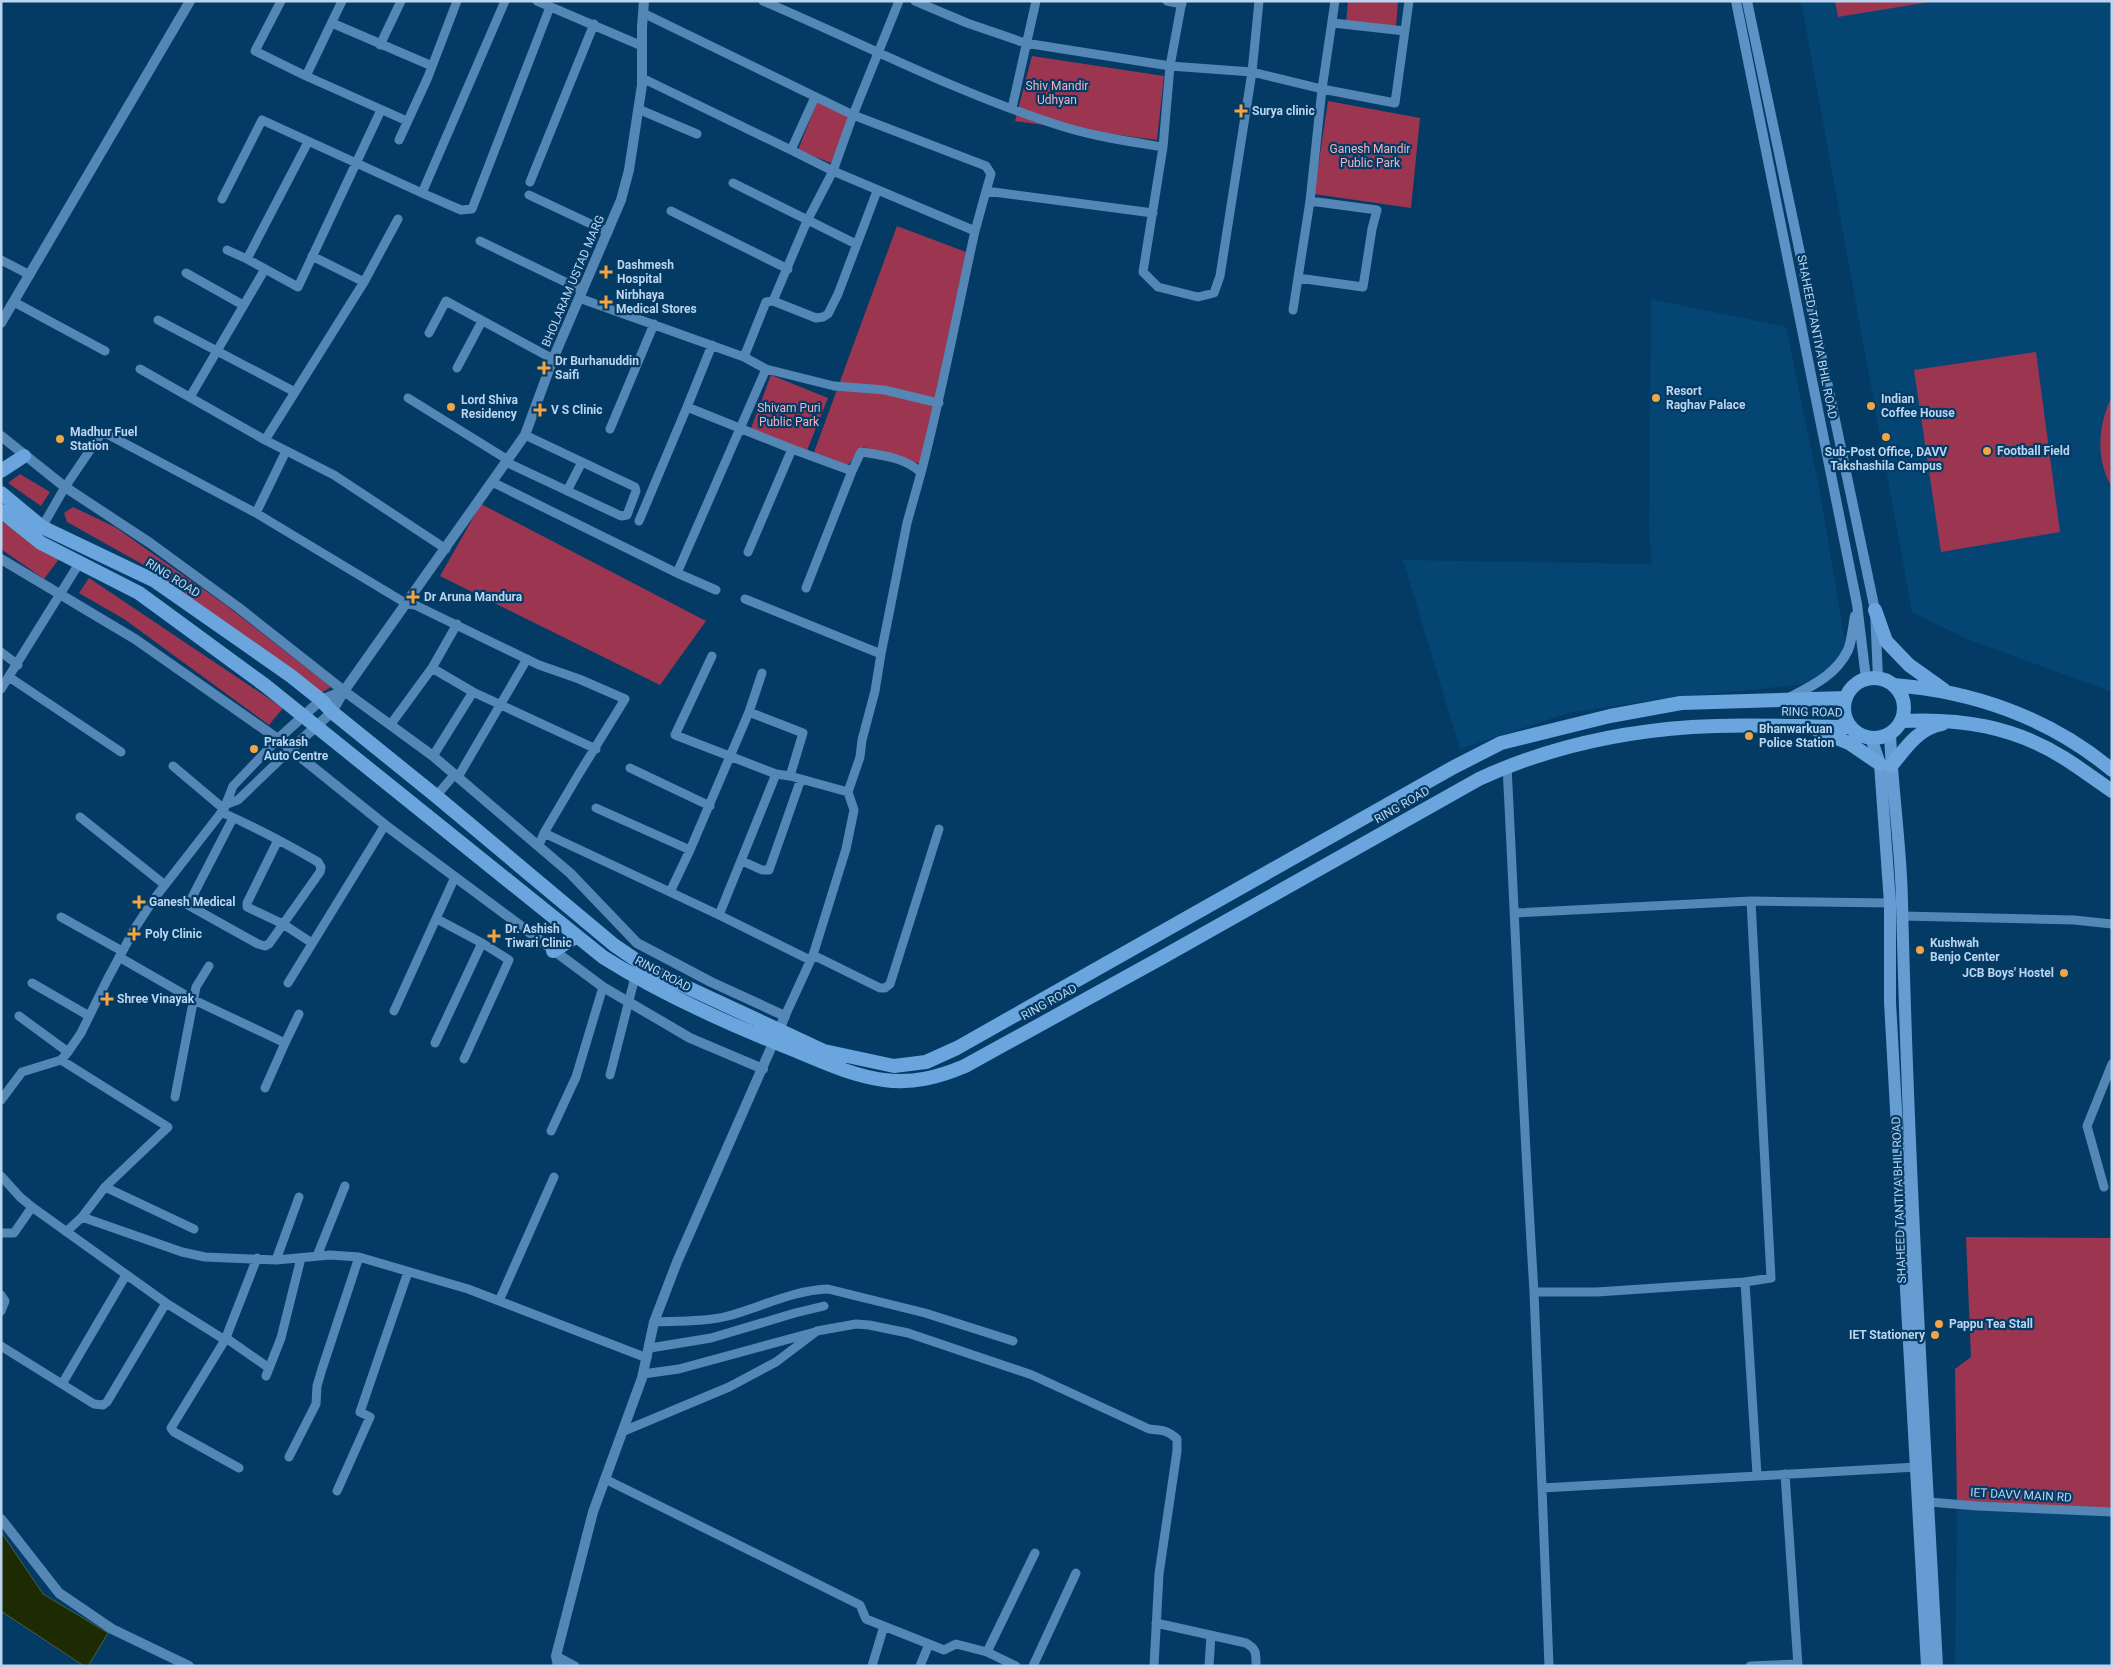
<svg xmlns="http://www.w3.org/2000/svg" width="2113" height="1667" font-family="Roboto,sans-serif">
<rect width="100%" height="100%" fill="#033b65"/>
<path fill="#044574" d="M 1801,1 L 2112,1 L 2112,692 L 1967,639 L 1912,612 Z
M 1651,299 L 1786,327 L 1819,487 L 1845,641 L 1838,663 L 1825,682 L 1654,700 L 1568,713 L 1460,749 L 1403,560 L 1652,564 L 1649,530 Z
M 1957,1504 L 2112,1511 L 2112,1666 L 1955,1666 Z"/>
<path fill="#9c3650" d="M 1348,1 L 1398,1 L 1396,27 L 1346,23 Z
M 1835,1 L 1935,1 L 1838,17 Z
M 1032,56 L 1164,76 L 1157,140 L 1015,121 Z
M 1328,101 L 1420,118 L 1411,208 L 1314,194 Z
M 817,102 L 850,115 L 831,163 L 798,150 Z
M 897,226 L 966,252 L 921,464 L 863,447 L 847,466 L 813,455 Z
M 2036,352 L 2060,532 L 1941,552 L 1914,370 Z
M 771,375 L 828,398 L 806,453 L 750,431 Z
M 2112,396 L 2112,487 C 2095,459 2098,425 2112,396 Z
M 20,474 L 50,492 L 41,506 L 8,483 Z
M 481,504 L 706,621 L 660,685 L 440,576 Z
M 73,507 L 115,527 L 227,606 L 331,687 L 321,693 L 142,564 L 67,522 L 64,513 Z
M 1,521 L 59,559 L 44,579 L 1,549 Z
M 89,578 L 283,708 L 269,725 L 124,619 L 79,593 Z
M 1966,1237 L 2112,1238 L 2112,1512 L 1957,1504 L 1955,1369 L 1971,1357 Z"/>
<path fill="#1c2b01" stroke="#4c5e48" d="M 1,1532 L 43,1594 L 108,1633 L 88,1666 L 84,1666 L 1,1611 Z"/>
<g fill="none" stroke-linecap="round" stroke-linejoin="round">
<path stroke="#5486b6" stroke-width="9" d="M 281,1 L 255,51 L 306,76 L 407,121
M 537,1 L 642,46
M 763,1 C 860,42 955,92 1055,124 C 1090,136 1127,141 1163,147
M 899,1 L 853,115 L 833,171 L 975,231 L 986,191
M 915,1 L 967,23 L 1025,43 L 1170,66 L 1252,72 L 1259,1
M 1167,1 L 1182,4
M 1182,1 L 1170,66 L 1163,147 L 1143,272 L 1158,287 L 1198,297 L 1214,293 L 1220,276 L 1252,72 L 1322,89 L 1310,201 L 1293,310
M 1335,1 L 1322,89 L 1395,103 L 1409,1
M 643,13 L 853,115 L 986,166 L 991,174 L 986,191 L 1153,213
M 332,23 L 432,66
M 1333,23 L 1405,31
M 380,45 L 401,1
M 306,76 L 342,1
M 642,78 L 791,150 L 815,97
M 1012,108 L 1036,1
M 638,109 L 697,134
M 399,140 L 428,77 L 457,1
M 530,182 L 594,24
M 733,183 L 856,244
M 422,193 L 505,1
M 529,195 L 608,232
M 222,199 L 262,120 L 422,193 L 461,210 L 472,209 L 550,7
M 671,211 L 788,269
M 480,241 L 582,290
M 227,250 L 247,259 L 298,287 L 381,110
M 312,256 L 364,282
M 247,259 L 308,142
M 1,260 L 30,275
M 186,273 L 243,305
M 1298,278 L 1363,287 L 1372,229 L 1377,210 L 1310,201
M 773,301 L 807,221 L 833,171 L 791,150
M 14,302 L 105,351
M 158,320 L 295,392
M 429,333 L 446,301 L 553,359
M 712,345 L 687,407 L 792,449 L 852,471 L 806,588
M 744,357 L 766,302 L 773,301 L 816,318 L 823,317 L 828,314 L 838,294 L 877,191
M 457,368 L 482,321
M 140,369 L 265,440 L 334,475 L 446,549
M 766,369 L 834,386 L 885,390 L 939,403
M 190,397 L 265,269
M 408,398 L 508,460
M 610,429 L 654,324
M 265,440 L 364,282 L 398,219
M 506,462 L 621,516 L 627,515 L 636,491 L 635,487 L 525,435
M 921,473 C 942,393 957,312 975,231
M 492,482 L 677,573 L 766,369 L 744,357 L 579,298
M 567,491 L 582,462
M 256,513 L 286,451
M 639,521 L 687,407
M 42,527 L 65,487 L 101,434 L 107,434 L 256,513 L 407,604 L 415,605 L 539,665 L 579,679 L 625,699 L 577,777 L 544,833 L 539,845
M 748,552 L 792,449
M 677,573 L 716,590
M 745,599 L 881,654 L 907,523 L 921,473 C 907,458 881,455 861,452 L 852,471
M 1,652 L 18,665
M 712,656 L 675,735 L 776,774
M 432,668 L 473,692 L 596,749
M 9,677 L 121,752
M 1,689 L 80,562
M 749,712 L 762,673
M 391,724 L 432,668 L 457,624
M 433,756 L 473,692
M 173,766 L 224,809
M 1507,766 C 1516,941 1523,1117 1534,1292 L 1597,1292 L 1745,1282 L 1757,1475
M 630,768 L 710,806
M 458,777 L 527,659
M 436,796 L 455,774
M 227,804 L 238,800 L 290,750
M 596,808 L 690,850
M 221,812 C 255,827 287,844 318,862 L 321,867 L 320,872 L 269,944 L 265,946 L 258,944 L 188,905 L 233,818
M 80,817 L 165,885
M 544,833 L 719,915 L 810,960
M 278,840 L 247,903 L 247,907 L 283,924 L 312,943
M 742,861 L 762,870 L 769,870 L 801,779
M 670,892 L 690,850 L 749,712 L 803,733 L 790,776 L 848,792
M 1751,901 L 1890,903
M 1515,913 L 1751,901 L 1771,1278 L 1745,1282
M 719,915 L 776,774 L 790,776
M 1902,916 L 2074,920 L 2112,924
M 61,917 L 122,951
M 437,919 L 482,943 L 509,960 L 464,1059
M 813,955 L 880,988 L 885,988 L 890,984 L 939,829
M 119,957 L 194,1000 L 285,1043 L 299,1014
M 32,983 L 89,1016
M 288,983 L 385,825
M 394,1011 L 455,877
M 19,1016 L 68,1052
M 785,1016 L 813,955 L 846,849 L 854,810 L 848,792 L 860,757 L 862,740 L 875,691 L 881,654
M 435,1043 L 482,943
M 61,1060 L 168,1127 L 105,1187 L 194,1229
M 610,1075 L 635,977
M 265,1088 L 285,1043
M 175,1097 L 196,987 L 209,966
M 1,1100 L 22,1072 L 61,1060 L 68,1052 L 81,1033 L 107,980 L 135,928 L 154,899 L 224,809 L 233,786 L 278,739
M 551,1131 L 576,1077 L 603,987
M 1,1176 L 20,1197 L 32,1207 L 166,1303 L 225,1340 L 257,1258
M 2104,1187 L 2087,1126 L 2112,1064
M 82,1217 L 105,1187
M 66,1232 L 82,1217 L 182,1252 L 205,1257 L 276,1260 L 330,1255 L 359,1257 L 468,1289 L 647,1358
M 1,1233 L 14,1233 L 32,1207
M 317,1256 L 345,1186
M 276,1260 L 299,1197
M 1534,1292 L 1542,1488 L 1917,1467
M 1,1295 L 5,1301 L 1,1311
M 499,1301 L 554,1177
M 654,1322 C 679,1321 704,1322 728,1316 C 761,1307 794,1290 828,1289 L 925,1313 L 1013,1341
M 226,1338 L 269,1368
M 225,1340 L 171,1428 L 174,1432 L 239,1468
M 1,1346 L 94,1404 L 103,1405 L 107,1402 L 166,1303
M 650,1348 L 711,1338 L 795,1313 L 824,1306
M 643,1374 L 679,1369 L 815,1332
M 266,1376 L 281,1338 L 301,1258
M 62,1384 L 126,1275
M 624,1431 L 729,1387 L 776,1362 L 817,1331 L 856,1324 L 869,1325 L 908,1333 L 1032,1375 L 1149,1429 C 1161,1430 1168,1430 1177,1439 L 1177,1451 L 1159,1574 L 1154,1666
M 289,1457 L 316,1404 L 317,1386 L 322,1369 L 359,1257
M 1785,1474 L 1798,1666
M 605,1479 L 860,1605 L 866,1619 L 944,1650 L 956,1644 L 987,1652
M 1542,1488 L 1549,1666
M 337,1491 L 370,1417 L 360,1412 L 408,1272
M 1929,1502 L 1977,1506 L 2112,1512
M 1156,1623 L 1246,1643 C 1257,1649 1256,1654 1256,1666
M 556,1656 L 575,1666
M 872,1666 L 884,1626
M 920,1666 L 929,1644
M 1016,1666 L 987,1652 L 1035,1553
M 1033,1666 L 1076,1573
M 1209,1666 L 1211,1635
M 1750,1666 L 1798,1664"/>
<path stroke="#5486b6" stroke-width="10" d="M 1,323 L 190,1
M 1,436 L 65,487 L 150,543 L 239,608 L 344,691 L 433,756 L 570,873 L 637,943 L 711,982 L 785,1016 L 677,1262 L 654,1322 L 642,1378 L 593,1512 L 556,1656 L 558,1666
M 1,559 L 135,639 L 278,739 L 385,825 L 603,987 L 690,1038 L 763,1069
M 278,739 L 321,700 L 344,691
M 290,750 L 332,712 L 344,691 L 525,435 L 553,359 L 621,200 L 629,170 L 642,85 L 642,27 L 644,1
M 1,1519 L 59,1593 L 112,1629 L 189,1666"/>
<path stroke="#5c92c5" stroke-width="10" d="M 1736,1 L 1857,604 L 1866,679
M 1747,1 L 1875,610 L 1878,678
M 1789,698 C 1812,686 1836,675 1848,650 C 1852,640 1853,626 1855,616"/>
<path stroke="#659dd3" stroke-width="12" d="M 1890,733 C 1892,790 1901,845 1902,902 C 1908,1157 1923,1411 1937,1666
M 1871,738 L 1880,764 L 1890,903 L 1890,1002 L 1927,1666"/>
<path stroke="#6aa5dd" stroke-width="14" d="M 1,471 L 24,456
M 1,493 L 42,527 L 155,581 L 291,676 L 321,700 L 332,712 L 436,796 L 614,945 L 652,971 L 824,1051 L 894,1066 L 926,1062 L 957,1048 L 1454,767 L 1501,743 L 1610,716 L 1681,703 L 1846,698
M 1,511 L 41,543 L 139,593 L 266,686 L 603,957 C 663,995 728,1024 794,1050 C 823,1062 853,1076 884,1080 C 913,1084 939,1077 965,1066 L 1161,958 L 1479,779 C 1546,748 1618,732 1692,727 C 1744,723 1799,727 1851,727
M 1875,610 L 1886,641 L 1909,665 L 1944,690
M1844 708a30 30 0 1 1 60 0a30 30 0 1 1-60 0Z
M 1893,685 C 1973,691 2050,718 2112,770
M 1901,721 C 1960,718 2013,726 2064,758 C 2080,768 2096,780 2112,791
M 1817,730 L 1849,743 L 1880,764
M 1891,766 C 1906,748 1917,729 1942,724
M 553,951 L 577,936"/>
</g>
<g fill="#f3a443" stroke="#033b65" stroke-width="2">
<path d="M1238.5 103.5h5v5h5v5h-5v5h-5v-5h-5v-5h5z"/>
<path d="M603.5 264.5h5v5h5v5h-5v5h-5v-5h-5v-5h5z"/>
<path d="M603.5 294.5h5v5h5v5h-5v5h-5v-5h-5v-5h5z"/>
<path d="M541.5 360.5h5v5h5v5h-5v5h-5v-5h-5v-5h5z"/>
<circle cx="1656" cy="398" r="5"/>
<circle cx="1871" cy="406" r="5"/>
<circle cx="451" cy="407" r="5"/>
<path d="M537.5 402.5h5v5h5v5h-5v5h-5v-5h-5v-5h5z"/>
<circle cx="1886" cy="437" r="5"/>
<circle cx="60" cy="439" r="5"/>
<circle cx="1987" cy="451" r="5"/>
<path d="M410.5 589.5h5v5h5v5h-5v5h-5v-5h-5v-5h5z"/>
<circle cx="1749" cy="736" r="5"/>
<circle cx="254" cy="749" r="5"/>
<path d="M136.5 894.5h5v5h5v5h-5v5h-5v-5h-5v-5h5z"/>
<path d="M131.5 926.5h5v5h5v5h-5v5h-5v-5h-5v-5h5z"/>
<path d="M491.5 928.5h5v5h5v5h-5v5h-5v-5h-5v-5h5z"/>
<circle cx="1920" cy="950" r="5"/>
<circle cx="2064" cy="973" r="5"/>
<path d="M104.5 991.5h5v5h5v5h-5v5h-5v-5h-5v-5h5z"/>
<circle cx="1939" cy="1324" r="5"/>
<circle cx="1935" cy="1335" r="5"/>
</g>
<g text-anchor="middle" stroke-width="4.5" stroke-linejoin="round" paint-order="stroke">
<g font-size="12" fill="#f4b0bb" stroke="#033b65">
<text x="1057" y="90">Shiv Mandir<tspan x="1057" dy="14">Udhyan</tspan></text>
<text x="1370" y="153">Ganesh Mandir<tspan x="1370" dy="14">Public Park</tspan></text>
<text x="789" y="412">Shivam Puri<tspan x="789" dy="14">Public Park</tspan></text>
</g>
<g font-size="12" font-weight="bold" fill="#bcd5ef" stroke="#033b65" text-anchor="start">
<text x="1252" y="115">Surya clinic</text>
<text x="617" y="269">Dashmesh<tspan x="617" dy="14">Hospital</tspan></text>
<text x="616" y="299">Nirbhaya<tspan x="616" dy="14">Medical Stores</tspan></text>
<text x="555" y="365">Dr Burhanuddin<tspan x="555" dy="14">Saifi</tspan></text>
<text x="1666" y="395">Resort<tspan x="1666" dy="14">Raghav Palace</tspan></text>
<text x="1881" y="403">Indian<tspan x="1881" dy="14">Coffee House</tspan></text>
<text x="461" y="404">Lord Shiva<tspan x="461" dy="14">Residency</tspan></text>
<text x="551" y="414">V S Clinic</text>
<text x="70" y="436">Madhur Fuel<tspan x="70" dy="14">Station</tspan></text>
<text x="1997" y="455">Football Field</text>
<text x="1886" y="456" text-anchor="middle">Sub-Post Office, DAVV<tspan x="1886" dy="14">Takshashila Campus</tspan></text>
<text x="424" y="601">Dr Aruna Mandura</text>
<text x="1759" y="733">Bhanwarkuan<tspan x="1759" dy="14">Police Station</tspan></text>
<text x="264" y="746">Prakash<tspan x="264" dy="14">Auto Centre</tspan></text>
<text x="149" y="906">Ganesh Medical</text>
<text x="505" y="933">Dr. Ashish<tspan x="505" dy="14">Tiwari Clinic</tspan></text>
<text x="145" y="938">Poly Clinic</text>
<text x="1930" y="947">Kushwah<tspan x="1930" dy="14">Benjo Center</tspan></text>
<text x="2054" y="977" text-anchor="end">JCB Boys' Hostel</text>
<text x="117" y="1003">Shree Vinayak</text>
<text x="1949" y="1328">Pappu Tea Stall</text>
<text x="1925" y="1339" text-anchor="end">IET Stationery</text>
</g>
<g font-size="12" fill="#bcd5ef" stroke="#033b65">
<text transform="translate(573 281) rotate(-67)" y="4">BHOLARAM USTAD MARG</text>
<text transform="translate(1817 337) rotate(79)" y="4">SHAHEED TANTIYA BHIL ROAD</text>
<text transform="translate(173 578) rotate(32)" y="4">RING ROAD</text>
<text transform="translate(1812 712) rotate(1)" y="4">RING ROAD</text>
<text transform="translate(1402 805) rotate(-30)" y="4">RING ROAD</text>
<text transform="translate(663 974) rotate(28)" y="4">RING ROAD</text>
<text transform="translate(1049 1002) rotate(-29)" y="4">RING ROAD</text>
<text transform="translate(1899 1200) rotate(-92)" y="4">SHAHEED TANTIYA BHIL ROAD</text>
<text transform="translate(2021 1495) rotate(3)" y="4">IET DAVV MAIN RD</text>
</g>
</g>
<rect width="2113" height="1667" fill="none" stroke="#bcd5ef" stroke-width="5"/>
</svg>
